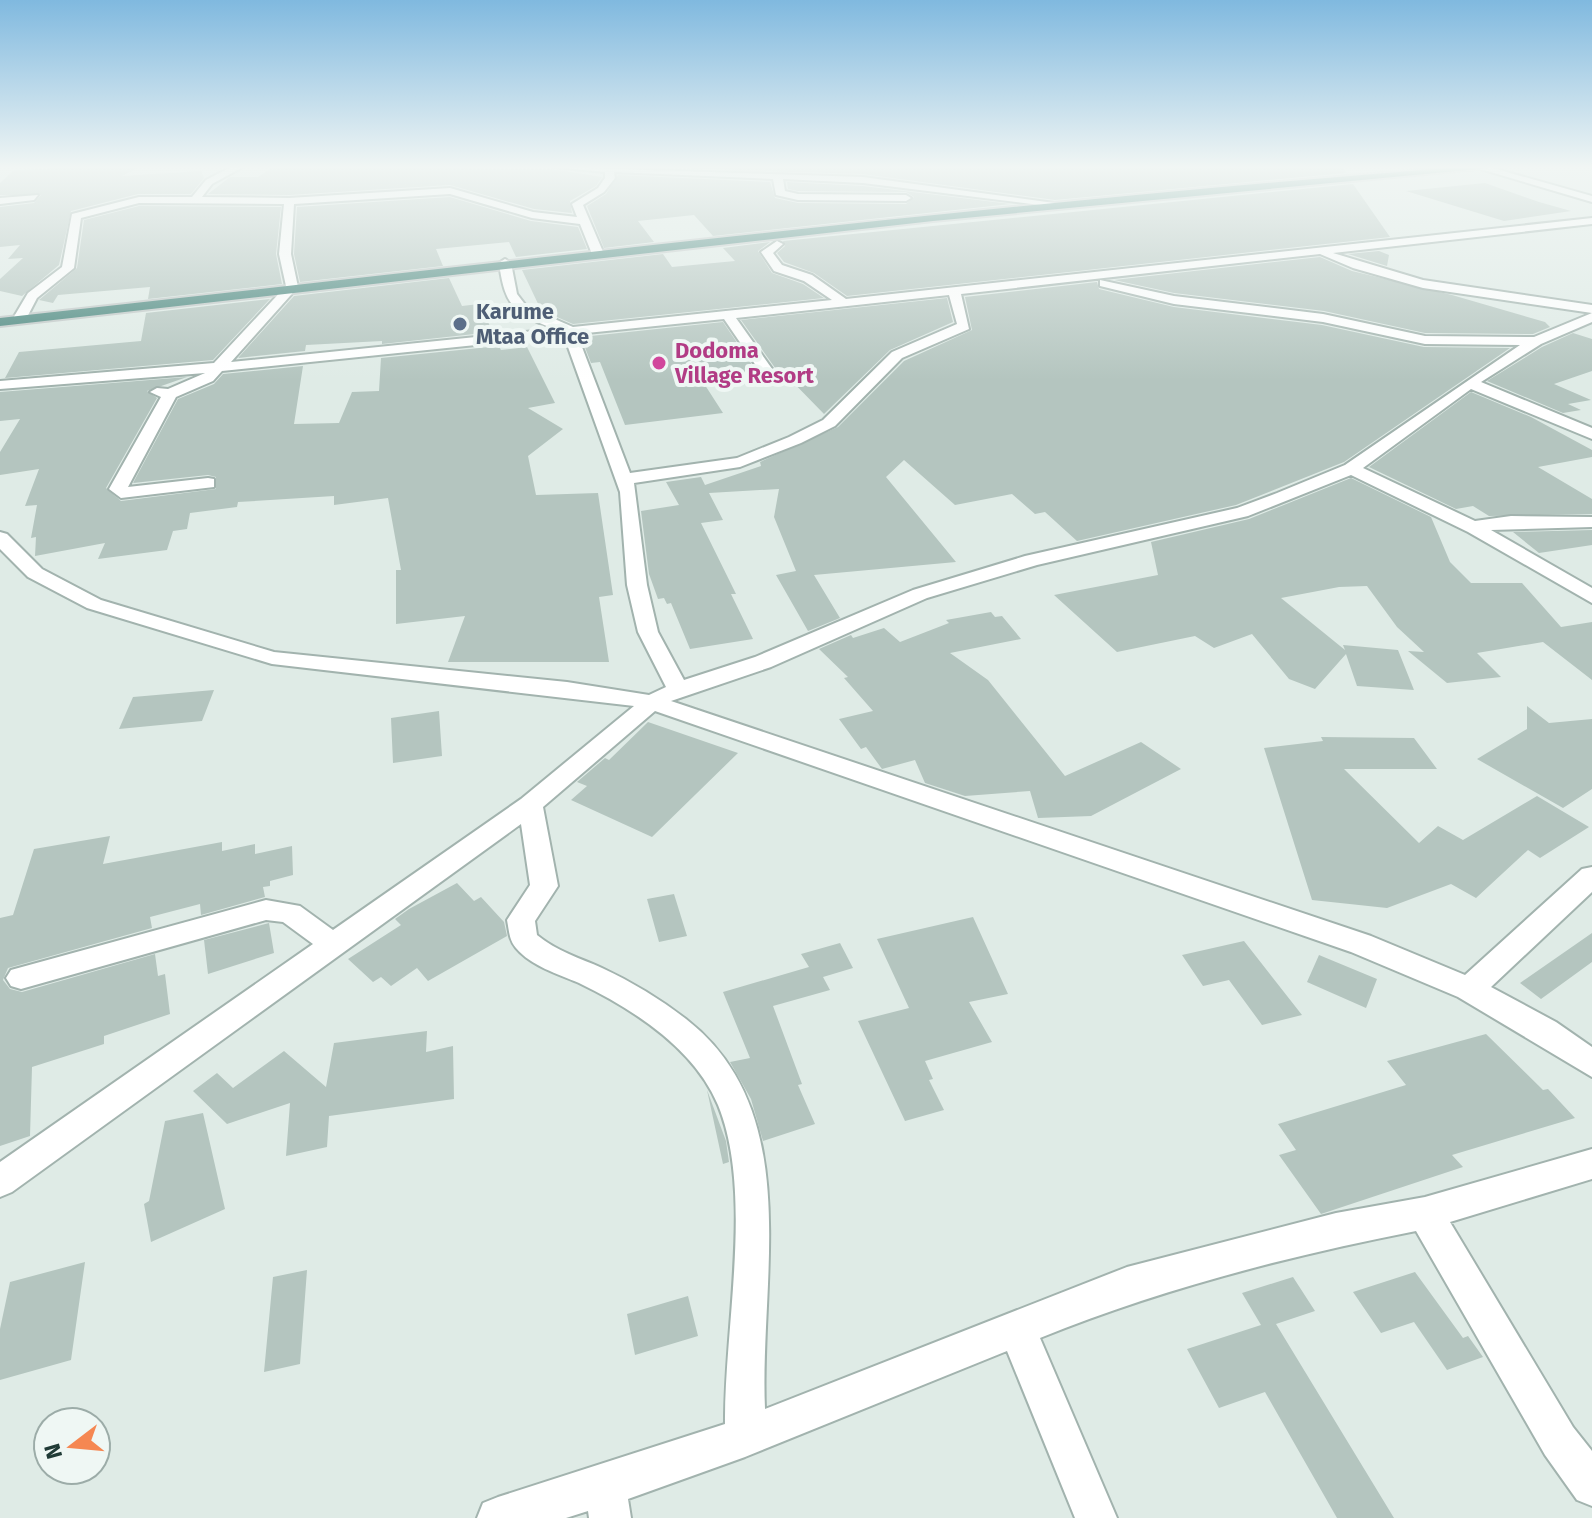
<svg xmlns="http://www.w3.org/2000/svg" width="1592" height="1518" font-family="'Fira Sans',sans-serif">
<rect width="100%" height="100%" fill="#dfebe6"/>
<path fill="#b4c5bf" d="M 82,167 L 139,167 L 122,176 L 201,171 L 204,178 L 191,194 L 138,194 L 71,211 L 59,265 L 22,296 L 0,291 L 0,279 L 23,258 L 8,259 L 20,245 L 0,247 L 0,207 L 34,203 L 41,195 L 0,195 L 0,183 L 14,170 Z
M 273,167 L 551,169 L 602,177 L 596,186 L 570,201 L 572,213 L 534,209 L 450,185 L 289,195 L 208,194 L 230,177 L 258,177 Z
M 645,167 L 1342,167 L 1346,173 L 1055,200 L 863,174 Z
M 618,175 L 770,182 L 775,198 L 798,203 L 906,204 L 914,197 L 906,192 L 798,191 L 788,189 L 787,182 L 863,186 L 1011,204 L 713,236 L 694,215 L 638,221 L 654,242 L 604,248 L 587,206 L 606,194 Z
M 1485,183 L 1539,202 L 1571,211 L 1504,221 L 1406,191 Z
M 1353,184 L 1390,237 L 847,296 L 814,273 L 784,262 L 777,253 L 785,246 L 783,241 Z
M 450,197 L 531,221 L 578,227 L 587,249 L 516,257 L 509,242 L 436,249 L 443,266 L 300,282 L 294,254 L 297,207 Z
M 139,206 L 281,207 L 276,254 L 282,284 L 148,299 L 150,287 L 58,295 L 53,303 L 39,300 L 77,268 L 84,220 Z
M 770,242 L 758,251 L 772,273 L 803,284 L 824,298 L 573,324 L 541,310 L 522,270 L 663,254 L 672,267 L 735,261 L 723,248 Z
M 1379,251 L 1389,255 L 1387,266 L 1348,254 Z
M 1320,257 L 1352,271 L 1452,295 L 1545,322 L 1550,327 L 1533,334 L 1425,333 L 1324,311 L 1174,293 L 1114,280 Z
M 449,278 L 462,306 L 479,304 L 493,332 L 382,344 L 382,341 L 306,345 L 305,351 L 238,358 L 294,296 Z
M 1097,282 L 1099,289 L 1174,307 L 1322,325 L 1424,347 L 1510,348 L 1344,462 L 1236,505 L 1077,541 L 1045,512 L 1035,514 L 1012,494 L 955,505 L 904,460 L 886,477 L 956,562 L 814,575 L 840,618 L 808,631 L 776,575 L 796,571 L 774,517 L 779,489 L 709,493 L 723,520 L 701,523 L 736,594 L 731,594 L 753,639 L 690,649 L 671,603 L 667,604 L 664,598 L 658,599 L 649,574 L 641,511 L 679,505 L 666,482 L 701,477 L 705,485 L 761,466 L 760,462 L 838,427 L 904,361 L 972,330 L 965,297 Z
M 947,298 L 953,322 L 890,350 L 824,414 L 783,372 L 778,372 L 741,320 Z
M 270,299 L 213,360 L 5,378 L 19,352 L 141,341 L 146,313 Z
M 723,322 L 759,375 L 703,382 L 723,413 L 625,425 L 600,362 L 591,363 L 581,337 Z
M 1573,333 L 1592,339 L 1592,371 L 1554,384 L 1591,400 L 1568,404 L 1581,410 L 1563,413 L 1487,381 L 1542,347 Z
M 499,346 L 501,350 L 527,347 L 555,403 L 528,408 L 563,429 L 528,456 L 536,495 L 598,493 L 613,595 L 599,597 L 609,662 L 448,662 L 465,616 L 396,624 L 396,570 L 401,570 L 388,498 L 334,505 L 334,496 L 238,502 L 237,507 L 190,513 L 187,529 L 173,531 L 167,550 L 98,559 L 105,543 L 35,556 L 36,537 L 31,538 L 37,505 L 25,506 L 39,469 L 0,475 L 0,452 L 20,419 L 0,421 L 0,392 L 187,377 L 147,391 L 157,398 L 106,488 L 121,501 L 216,489 L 216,477 L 208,475 L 133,483 L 178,399 L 214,384 L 223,374 L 303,366 L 294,424 L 339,423 L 352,392 L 379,391 L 381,358 Z
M 1471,392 L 1531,417 L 1592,450 L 1592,457 L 1538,467 L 1592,499 L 1592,514 L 1489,516 L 1473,506 L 1456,509 L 1369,467 Z
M 1351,478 L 1431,517 L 1450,562 L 1471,583 L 1522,583 L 1561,627 L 1592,622 L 1592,680 L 1543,642 L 1477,653 L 1501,677 L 1447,683 L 1408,651 L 1424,652 L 1397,627 L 1367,586 L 1339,587 L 1281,598 L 1345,650 L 1343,645 L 1398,650 L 1414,690 L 1357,686 L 1346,654 L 1315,689 L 1289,679 L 1252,634 L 1214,648 L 1195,636 L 1117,652 L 1054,595 L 1158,575 L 1151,542 L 1249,519 Z
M 1592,530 L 1592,545 L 1539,553 L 1513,532 Z
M 991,612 L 995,617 L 1002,616 L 1021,639 L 950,653 L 988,680 L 1065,776 L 1141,742 L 1181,769 L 1091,816 L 1038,818 L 1030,791 L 965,796 L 925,783 L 915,760 L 882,769 L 866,747 L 861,749 L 839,719 L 873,711 L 844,678 L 848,677 L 819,649 L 851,635 L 853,638 L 884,628 L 900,642 L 949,623 L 946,620 Z
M 214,690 L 202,721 L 119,729 L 133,697 Z
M 1527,706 L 1549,723 L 1592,719 L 1592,789 L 1563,808 L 1477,759 L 1527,729 Z
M 439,711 L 442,756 L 393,763 L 391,718 Z
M 648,722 L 738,753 L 652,837 L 571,800 L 587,786 L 577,782 L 605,758 L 609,760 Z
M 1321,737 L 1414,738 L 1437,769 L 1344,769 L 1419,843 L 1438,826 L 1463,840 L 1537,796 L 1589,827 L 1540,858 L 1528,850 L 1476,898 L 1451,884 L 1387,908 L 1312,900 L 1264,748 L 1323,741 Z
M 110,836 L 103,864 L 222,842 L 222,851 L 255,844 L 255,854 L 292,846 L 293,875 L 270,881 L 270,886 L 263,887 L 265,897 L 201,915 L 200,904 L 150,917 L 152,928 L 8,968 L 3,980 L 10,989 L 22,992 L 155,954 L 158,976 L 165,974 L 170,1014 L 104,1036 L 104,1044 L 32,1067 L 30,1136 L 0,1146 L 0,918 L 13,915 L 34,849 Z
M 457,883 L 474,901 L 481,897 L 504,922 L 507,936 L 428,981 L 417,968 L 391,986 L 381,977 L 373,982 L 348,959 L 401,925 L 395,919 L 409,909 Z
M 674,894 L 687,936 L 659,942 L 647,899 Z
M 973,917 L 1008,994 L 969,1002 L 992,1042 L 925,1061 L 933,1079 L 929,1080 L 944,1110 L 905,1121 L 858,1021 L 909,1008 L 877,939 Z
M 269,923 L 274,953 L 208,974 L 204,940 Z
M 1592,933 L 1592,962 L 1541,999 L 1520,983 Z
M 1244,941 L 1302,1015 L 1262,1025 L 1229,980 L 1203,986 L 1182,955 Z
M 840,943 L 853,968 L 823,977 L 830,990 L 773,1006 L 802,1084 L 798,1085 L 815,1124 L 763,1141 L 751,1099 L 730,1062 L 750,1058 L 723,992 L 809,967 L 801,954 Z
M 1319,955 L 1377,979 L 1366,1008 L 1307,982 Z
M 427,1031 L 426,1052 L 453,1046 L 454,1099 L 329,1116 L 327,1147 L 286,1156 L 290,1103 L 227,1124 L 193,1091 L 217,1073 L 233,1088 L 284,1051 L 326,1087 L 334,1043 Z
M 1486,1034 L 1543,1090 L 1548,1089 L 1575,1118 L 1452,1155 L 1463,1167 L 1321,1214 L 1279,1155 L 1296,1150 L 1278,1124 L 1406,1085 L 1387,1061 Z
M 707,1090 L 726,1141 L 729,1162 L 723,1164 Z
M 203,1113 L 225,1209 L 151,1242 L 144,1204 L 149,1201 L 165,1121 Z
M 85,1262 L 71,1360 L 0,1380 L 0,1329 L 10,1282 Z
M 307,1270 L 300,1364 L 264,1372 L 273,1277 Z
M 1415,1272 L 1463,1338 L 1468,1336 L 1483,1357 L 1447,1370 L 1414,1322 L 1381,1333 L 1353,1292 Z
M 1293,1277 L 1315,1311 L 1276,1324 L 1394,1518 L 1337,1518 L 1265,1392 L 1219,1408 L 1187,1349 L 1261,1325 L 1242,1293 Z
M 688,1296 L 698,1336 L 635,1355 L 627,1314 Z"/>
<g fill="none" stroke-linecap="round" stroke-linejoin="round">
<defs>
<path id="minor" d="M 231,167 L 243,167 L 212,184 L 202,197 L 289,198 L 450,188 L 533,212 L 577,217 L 572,204 L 598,188 L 605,178 L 605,172 L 553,167 L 863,177 L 1069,205 L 1064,208 L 863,183 L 783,179 L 785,191 L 798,194 L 906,195 L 911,198 L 906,201 L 798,200 L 776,195 L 773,179 L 614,172 L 615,178 L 604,192 L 583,205 L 604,254 L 598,257 L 592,254 L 580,224 L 532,218 L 450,194 L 294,204 L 291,254 L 298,287 L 231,362 L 554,329 C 514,313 505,307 499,263 L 505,259 L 511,263 L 517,294 L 527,307 L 573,327 L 832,300 L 804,281 L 774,271 L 761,252 L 777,241 L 783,244 L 773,253 L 782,265 L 812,275 L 846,299 L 1592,218 L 1592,224 L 1333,253 L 1423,280 L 1592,305 L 1592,313 L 1423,288 L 1353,268 L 1320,254 L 961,294 L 969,329 L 902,358 L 835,426 L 801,443 L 740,467 L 634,483 L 647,585 L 658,632 L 684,680 L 755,657 L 913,590 L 1025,556 L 1237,508 L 1277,493 L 1345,465 L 1520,345 L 1425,344 L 1323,322 L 1174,304 L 1100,286 L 1100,280 L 1174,296 L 1323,314 L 1425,336 L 1534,337 L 1592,313 L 1592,322 L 1541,344 L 1481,382 L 1592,428 L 1592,439 L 1471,389 L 1363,468 L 1475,521 L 1511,516 L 1592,517 L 1592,527 L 1491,530 L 1592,588 L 1592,603 L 1468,532 L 1351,475 L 1248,516 L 1037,565 L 927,598 L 771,667 L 671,701 L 1371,936 L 1465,975 L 1582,869 L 1592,867 L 1592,892 L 1491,987 L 1556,1022 L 1592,1047 L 1592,1077 L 1458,997 L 1351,952 L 655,711 L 543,807 L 558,886 L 535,921 L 537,935 C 556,951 580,958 602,968 C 632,982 660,999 686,1019 C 806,1112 759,1279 765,1409 L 1127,1267 L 1336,1213 L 1425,1197 L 1592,1149 L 1592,1179 L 1450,1222 L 1573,1427 L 1592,1451 L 1592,1506 L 1577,1500 L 1545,1455 L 1416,1231 C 1288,1256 1161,1289 1040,1338 L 1117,1518 L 1075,1518 L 1007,1351 L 745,1457 L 628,1499 L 631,1518 L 589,1518 L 588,1511 L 566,1518 L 477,1518 L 483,1503 L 498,1497 L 725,1424 C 724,1328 754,1193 718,1105 C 694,1048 633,1009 579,983 C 558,974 531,966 516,948 C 509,940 509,930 507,920 L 530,885 L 521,824 L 12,1192 L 0,1197 L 0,1162 L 313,944 L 283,922 L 266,920 L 21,989 L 11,986 L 6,978 L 11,970 L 266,900 L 300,906 L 333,930 L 521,799 L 634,706 L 272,664 L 87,608 L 28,577 L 0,549 L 0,532 L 7,534 L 42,569 L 101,600 L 274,652 L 567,682 L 649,695 L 666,687 L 638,632 L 627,585 L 620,492 L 564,336 L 222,371 L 213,381 L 176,397 L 128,487 L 208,478 L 214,479 L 214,487 L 121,498 L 109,489 L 161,397 L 150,392 L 157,388 L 168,389 L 205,373 L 0,389 L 0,381 L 214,363 L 286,286 L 279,254 L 284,204 L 139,203 L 81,218 L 74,268 L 37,298 L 24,323 L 12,320 L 28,293 L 62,267 L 72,214 L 139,197 L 192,197 L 206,180 ZM 949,295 L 957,324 L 892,352 L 823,420 L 789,437 L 737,458 L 630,473 L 577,334 L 724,319 L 763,376 L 768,377 L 775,373 L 736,318 Z
M 1489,167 L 1592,196 L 1592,202 L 1477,168 Z
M 38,195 L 34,200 L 0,204 L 0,198 Z"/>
<path id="trunk" d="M 1459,167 L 1499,167 L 933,221 L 0,326 L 0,318 C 486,265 971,205 1459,167 Z"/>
</defs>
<use href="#minor" stroke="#a2b3ae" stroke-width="4"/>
<use href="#trunk" stroke="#c1c8c7" stroke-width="4"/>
<use href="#minor" fill="#fff" fill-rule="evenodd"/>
<use href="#trunk" fill="#46847b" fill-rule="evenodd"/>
</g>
<linearGradient id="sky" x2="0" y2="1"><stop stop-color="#80b9df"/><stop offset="0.44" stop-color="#f1f6f4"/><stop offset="1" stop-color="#f1f6f4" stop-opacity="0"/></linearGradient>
<rect width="1592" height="380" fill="url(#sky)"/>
<circle fill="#5c6f8a" stroke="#eff7f4" stroke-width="3" cx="460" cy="324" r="8"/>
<circle fill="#d1479c" stroke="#eff7f4" stroke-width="3" cx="659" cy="363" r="8"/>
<g text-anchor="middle" stroke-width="8" stroke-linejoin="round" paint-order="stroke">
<g font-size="22" font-weight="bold" fill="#4e5e75" stroke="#eff7f4" text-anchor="start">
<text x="476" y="319">Karume<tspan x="476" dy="25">Mtaa Office</tspan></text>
</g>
<g font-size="22" font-weight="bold" fill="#b23c85" stroke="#eff7f4" text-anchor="start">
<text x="675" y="358">Dodoma<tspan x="675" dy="25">Village Resort</tspan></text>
</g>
</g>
<g transform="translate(72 1446) rotate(254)"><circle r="38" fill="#eff7f4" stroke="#9caca8" stroke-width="2"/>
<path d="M0-6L14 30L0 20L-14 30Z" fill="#f58752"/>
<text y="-12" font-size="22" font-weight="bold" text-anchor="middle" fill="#203b36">N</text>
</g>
</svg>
